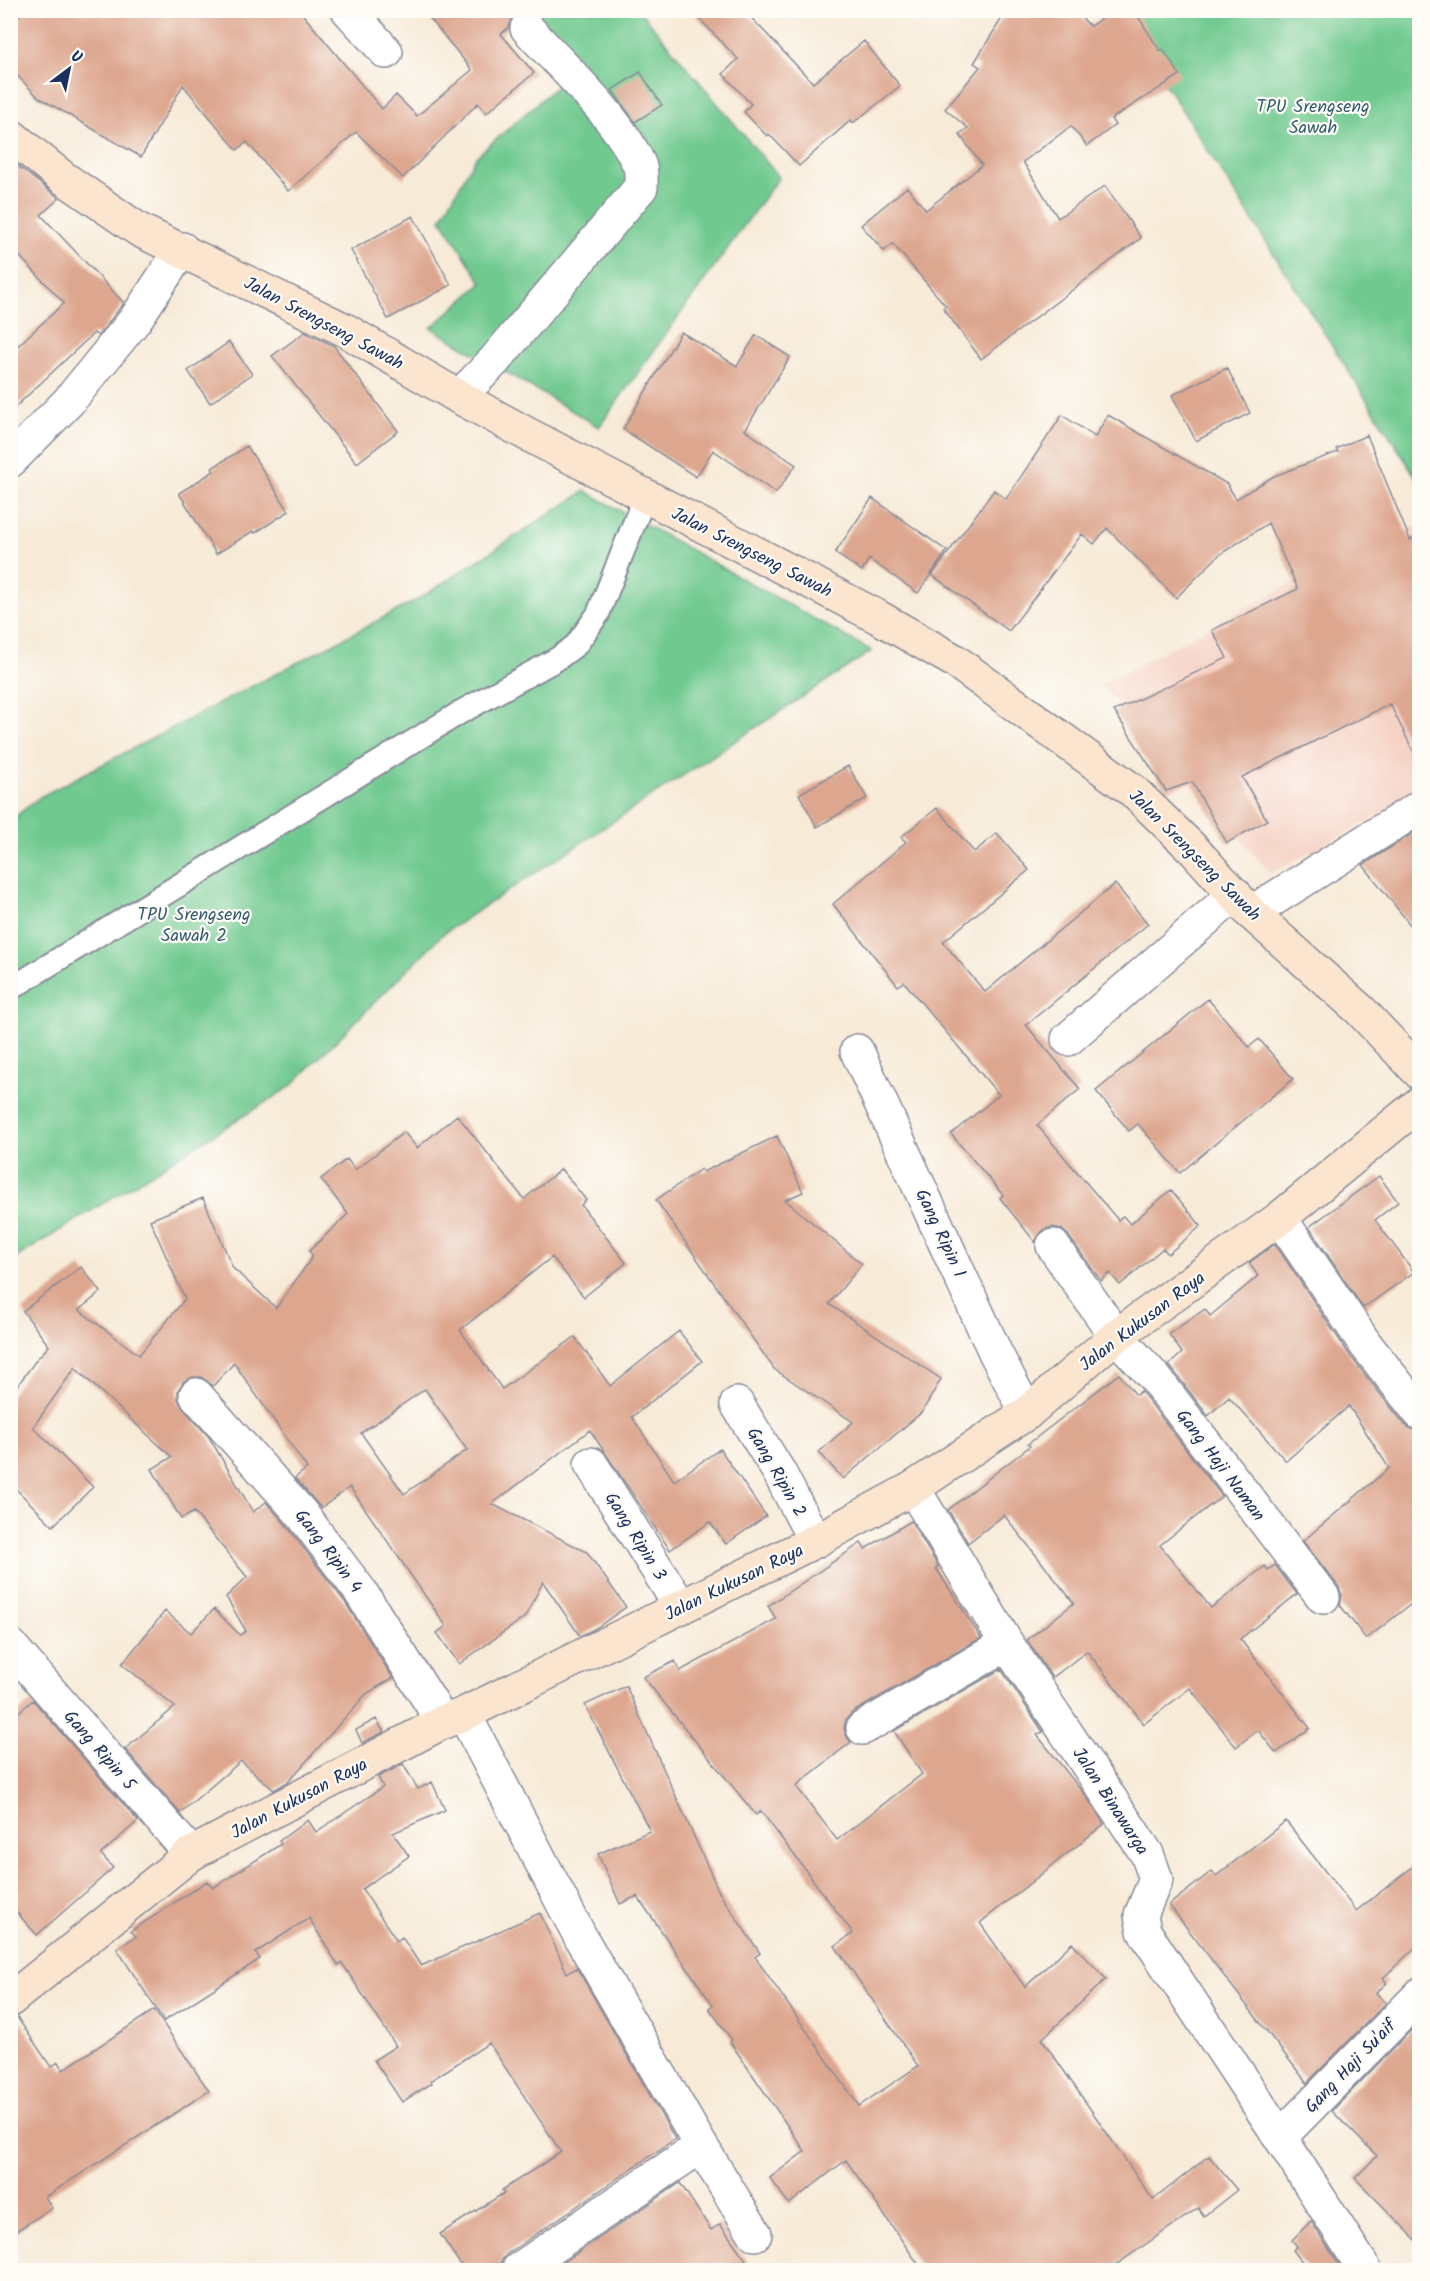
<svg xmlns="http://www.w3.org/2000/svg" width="1430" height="2281" font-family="Kalam,sans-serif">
<rect width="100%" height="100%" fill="#fdfcf7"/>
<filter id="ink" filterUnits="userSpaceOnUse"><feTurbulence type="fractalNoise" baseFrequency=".0167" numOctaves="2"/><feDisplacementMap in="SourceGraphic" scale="12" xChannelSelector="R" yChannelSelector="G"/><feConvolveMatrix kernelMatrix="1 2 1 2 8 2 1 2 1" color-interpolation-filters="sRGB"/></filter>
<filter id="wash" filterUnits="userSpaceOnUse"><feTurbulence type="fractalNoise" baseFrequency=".008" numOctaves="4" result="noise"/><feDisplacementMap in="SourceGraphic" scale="24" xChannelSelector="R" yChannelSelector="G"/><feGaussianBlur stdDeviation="1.35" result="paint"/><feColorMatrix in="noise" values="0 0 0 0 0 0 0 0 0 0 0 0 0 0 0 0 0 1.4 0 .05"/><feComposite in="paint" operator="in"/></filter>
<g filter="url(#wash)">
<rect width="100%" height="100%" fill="#f7ead7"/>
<path fill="#f6d2c5" d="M 1419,525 L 1419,795 L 1271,873 L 1101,685 L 1285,587 Z"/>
<path fill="#70c98f" stroke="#467c76" stroke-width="1.5" d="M 534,11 L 640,11 L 779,177 L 599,427 L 431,328 L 482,283 L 441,219 L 476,157 L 583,63 Z
M 1097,11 L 1419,11 L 1419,482 L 1170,91 Z
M 585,491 L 872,651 L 444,933 L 290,1087 L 11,1261 L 11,820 L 40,797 L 417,600 Z"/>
<g id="blocks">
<path fill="#dda68e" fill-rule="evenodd" d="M 25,10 L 299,10 L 382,109 L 396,95 L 417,116 L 472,70 L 423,10 L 521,10 L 514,15 L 509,27 L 501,34 L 534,73 L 486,113 L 478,103 L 403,178 L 356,132 L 288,191 L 247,142 L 237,150 L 183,85 L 141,157 L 38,97 L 10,68 L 10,24 Z
M 691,10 L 744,10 L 813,83 L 864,41 L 900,86 L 853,123 L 851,120 L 799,166 L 769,134 L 767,136 L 744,112 L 751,104 L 723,74 L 738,59 Z
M 1007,10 L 1074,10 L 1090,26 L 1114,10 L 1134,10 L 1160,51 L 1163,49 L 1180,75 L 1111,119 L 1115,125 L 1087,146 L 1071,126 L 1023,162 L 1058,218 L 1105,186 L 1141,238 L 981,359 L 943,308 L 946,306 L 893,244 L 884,251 L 861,225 L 907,187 L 926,210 L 982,165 L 959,134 L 968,128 L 945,109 L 980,67 L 974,63 Z
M 640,72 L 662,105 L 635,122 L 612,90 Z
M 10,160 L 59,198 L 41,215 L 124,303 L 98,336 L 94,333 L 10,412 L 10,353 L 64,303 L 10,246 Z
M 413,216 L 451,285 L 388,319 L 351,250 Z
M 305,332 L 334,346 L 398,431 L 357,463 L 272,356 Z
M 681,332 L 737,366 L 756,335 L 790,357 L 745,430 L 796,465 L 776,493 L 713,450 L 696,477 L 623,429 Z
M 229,342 L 252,374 L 210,403 L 188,371 Z
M 1227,368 L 1250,413 L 1196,441 L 1172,395 Z
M 1062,415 L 1095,437 L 1108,415 L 1227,484 L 1236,499 L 1274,476 L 1338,452 L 1336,449 L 1367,435 L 1410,540 L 1419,535 L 1419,763 L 1390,704 L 1242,777 L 1267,820 L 1227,843 L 1192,782 L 1166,791 L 1114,711 L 1227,658 L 1212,630 L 1298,589 L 1268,523 L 1219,555 L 1176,598 L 1107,528 L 1094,544 L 1082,534 L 1009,631 L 932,575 L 994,490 L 1006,499 Z
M 247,446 L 289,511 L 255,533 L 253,531 L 216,554 L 179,493 L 214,471 L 212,468 Z
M 872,498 L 947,551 L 918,593 L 869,559 L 862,571 L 835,553 Z
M 848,766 L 867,798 L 817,827 L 799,794 Z
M 937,808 L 974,852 L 997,833 L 1029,870 L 943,942 L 985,992 L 1115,884 L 1148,924 L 1026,1025 L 1080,1089 L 1037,1125 L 1118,1220 L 1123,1216 L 1130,1224 L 1171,1190 L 1201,1226 L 1168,1254 L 1163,1248 L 1120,1285 L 1110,1273 L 1101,1281 L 1068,1235 L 1061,1229 L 1052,1227 L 1043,1230 L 1035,1242 L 1000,1198 L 1003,1195 L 951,1134 L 999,1095 L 904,982 L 898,986 L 833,904 L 906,842 L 901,837 Z
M 1419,829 L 1419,936 L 1363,865 Z
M 1208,999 L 1249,1047 L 1259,1039 L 1293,1079 L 1180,1173 L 1138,1124 L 1129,1131 L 1096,1091 Z
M 457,1115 L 524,1199 L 561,1169 L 586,1200 L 581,1205 L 626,1263 L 584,1297 L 552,1257 L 460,1330 L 502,1389 L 575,1337 L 610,1386 L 679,1331 L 702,1361 L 632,1417 L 674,1481 L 720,1449 L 766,1516 L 726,1544 L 710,1522 L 670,1550 L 590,1430 L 492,1504 L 587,1552 L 626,1607 L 596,1628 L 580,1636 L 543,1582 L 525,1617 L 459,1664 L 437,1633 L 446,1626 L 350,1487 L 321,1508 L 295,1478 L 307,1468 L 234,1363 L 213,1386 L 201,1377 L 193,1377 L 184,1381 L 178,1390 L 178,1399 L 182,1407 L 209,1437 L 253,1512 L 266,1502 L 286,1525 L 345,1602 L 393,1678 L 366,1694 L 288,1782 L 274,1790 L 241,1761 L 180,1813 L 125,1749 L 175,1707 L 122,1664 L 165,1611 L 191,1633 L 214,1609 L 240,1635 L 246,1631 L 226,1597 L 247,1577 L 194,1512 L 181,1519 L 152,1469 L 172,1457 L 75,1368 L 33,1427 L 93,1487 L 53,1526 L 10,1483 L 10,1396 L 36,1360 L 49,1346 L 23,1311 L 81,1267 L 101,1292 L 79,1310 L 139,1355 L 185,1299 L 150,1220 L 203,1198 L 233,1268 L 276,1308 L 313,1256 L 309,1251 L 348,1214 L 321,1179 L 347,1159 L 355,1170 L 404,1132 L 417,1148 ZM 425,1389 L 467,1450 L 404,1494 L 361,1433 Z
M 777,1136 L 803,1192 L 785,1200 L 862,1264 L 829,1304 L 941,1379 L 922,1412 L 843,1479 L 819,1452 L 853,1422 L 774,1369 L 656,1200 L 701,1169 L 703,1172 Z
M 1379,1176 L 1398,1202 L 1375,1220 L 1414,1272 L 1363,1308 L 1309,1227 Z
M 1275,1244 L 1351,1357 L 1405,1425 L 1415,1431 L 1419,1438 L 1419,1598 L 1366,1639 L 1340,1605 L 1342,1595 L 1338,1586 L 1303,1541 L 1389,1468 L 1349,1406 L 1286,1461 L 1229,1397 L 1208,1416 L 1169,1365 L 1182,1353 L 1169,1334 L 1205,1309 L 1210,1316 L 1258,1276 L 1249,1263 Z
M 1119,1374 L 1136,1395 L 1141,1391 L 1222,1496 L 1160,1545 L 1211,1608 L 1265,1566 L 1268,1570 L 1275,1565 L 1297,1594 L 1240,1639 L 1310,1728 L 1276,1753 L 1258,1730 L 1236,1747 L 1190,1688 L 1144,1724 L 1087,1651 L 1052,1678 L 1027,1640 L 1074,1603 L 1004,1515 L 968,1543 L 948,1510 L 1030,1446 L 1028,1444 Z
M 911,1521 L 938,1566 L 936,1568 L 981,1638 L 853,1712 L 846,1719 L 844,1728 L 847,1737 L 851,1742 L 796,1786 L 837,1840 L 922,1774 L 894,1731 L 1001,1669 L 1043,1732 L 1037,1735 L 1086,1796 L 1104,1824 L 980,1923 L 1025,1987 L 1072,1943 L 1106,1979 L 1042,2039 L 1153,2200 L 1209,2156 L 1237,2190 L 1204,2216 L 1198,2208 L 1107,2271 L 923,2271 L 846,2160 L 789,2204 L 770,2178 L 805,2151 L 730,2042 L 732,2040 L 709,2008 L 713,2005 L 637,1896 L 620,1904 L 598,1854 L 650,1831 L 585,1705 L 626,1686 L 720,1894 L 760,1953 L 755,1957 L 859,2106 L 918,2066 L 835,1946 L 853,1933 L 761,1811 L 756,1815 L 643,1677 L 675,1661 L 680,1671 L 776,1619 L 768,1606 L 861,1543 L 865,1549 Z
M 33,1700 L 138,1821 L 101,1854 L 113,1868 L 37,1935 L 10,1905 L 10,1720 Z
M 376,1719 L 384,1732 L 362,1743 L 356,1730 Z
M 403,1764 L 418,1789 L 432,1782 L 445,1810 L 393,1833 L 409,1856 L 362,1889 L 397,1941 L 402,1937 L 421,1966 L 540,1913 L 567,1973 L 577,1968 L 675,2139 L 507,2254 L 501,2261 L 499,2271 L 465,2271 L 440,2234 L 504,2193 L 502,2190 L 561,2152 L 489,2043 L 430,2081 L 432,2083 L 402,2102 L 374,2060 L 396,2046 L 342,1963 L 338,1965 L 309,1918 L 255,1953 L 260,1959 L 164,2021 L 117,1949 L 136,1936 L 131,1931 L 207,1881 L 213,1888 L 281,1844 L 279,1841 L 308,1820 L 316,1832 L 383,1787 L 378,1777 Z
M 1286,1821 L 1356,1911 L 1419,1862 L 1419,1944 L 1383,1978 L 1387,1983 L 1376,1993 L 1386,2003 L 1307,2083 L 1169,1905 L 1212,1871 L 1216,1876 Z
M 154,2010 L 209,2091 L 45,2197 L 52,2208 L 10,2235 L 10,2018 L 17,2017 L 51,2067 L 58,2062 L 63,2070 Z
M 1412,2029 L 1419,2037 L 1419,2243 L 1355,2178 L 1377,2156 L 1332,2111 Z
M 680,2183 L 711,2230 L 720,2224 L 754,2271 L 551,2271 Z
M 1311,2221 L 1343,2271 L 1309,2271 L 1293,2250 L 1297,2246 L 1292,2240 Z"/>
</g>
</g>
<g filter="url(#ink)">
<use href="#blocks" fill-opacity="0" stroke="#898c9a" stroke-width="1.5"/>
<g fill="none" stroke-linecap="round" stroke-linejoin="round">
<defs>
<path id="lane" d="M 10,989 L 461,712 L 557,659 L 576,645 L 598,614 L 645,496"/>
<path id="street" d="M 348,10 L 386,52
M 459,397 L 494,361 L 641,187 C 641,180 642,171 639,164 C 617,116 563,68 527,28
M 10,461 L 69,401 L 135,320 L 182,249
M 1251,913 L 1420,807
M 1068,1039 L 1235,894
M 857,1051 L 996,1354 L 1027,1413
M 1280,1218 L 1366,1345 L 1420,1413
M 1053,1246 L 1116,1336 L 1155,1378 L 1323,1597
M 196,1395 L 301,1513 L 360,1591 L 443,1722
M 737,1404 L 779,1472 L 815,1541
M 591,1464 L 681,1607
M 913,1488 L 1007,1644 L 1147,1854 L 1156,1879 L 1141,1915 L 1144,1931 L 1280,2137 L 1365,2270
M 10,1645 L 191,1854
M 464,1714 L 582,1940 L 701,2146 L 755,2234
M 863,1728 L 1007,1644
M 1280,2137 L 1420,1995
M 518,2270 L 701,2146"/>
<path id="secondary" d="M 10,135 L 62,177 L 139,230 L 345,330 L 459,397 L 527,434 L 878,617 L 955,661 L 1132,790 L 1194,850 L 1251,913 L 1360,1010 L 1420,1073
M 10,2000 L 191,1854 L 443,1722 L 464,1714 L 815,1541 L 913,1488 L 1027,1413 L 1116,1336 L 1280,1218 L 1420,1103"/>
</defs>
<use href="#lane" stroke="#898c9a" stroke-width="26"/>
<use href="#street" stroke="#898c9a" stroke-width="36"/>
<use href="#secondary" stroke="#898c9a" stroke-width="36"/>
<use href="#lane" stroke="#fff" stroke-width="22"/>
<use href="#street" stroke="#fff" stroke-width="33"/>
<use href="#secondary" stroke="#fce5cf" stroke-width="33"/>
</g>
</g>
<g text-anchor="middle" stroke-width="4.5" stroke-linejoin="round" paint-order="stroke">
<g font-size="18" fill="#355d6d" stroke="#fdfcf7">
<text x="1313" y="112">TPU Srengseng<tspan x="1313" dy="21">Sawah</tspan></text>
<text x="194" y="920">TPU Srengseng<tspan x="194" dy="21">Sawah 2</tspan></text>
</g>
<g font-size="18" fill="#1b2f5e" stroke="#fdfcf7">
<text transform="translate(324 323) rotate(28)" y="6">Jalan Srengseng Sawah</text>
<text transform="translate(752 552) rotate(27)" y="6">Jalan Srengseng Sawah</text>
<text transform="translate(1195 855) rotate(45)" y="6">Jalan Srengseng Sawah</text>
<text transform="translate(941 1233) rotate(65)" y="6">Gang Ripin 1</text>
<text transform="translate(1142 1321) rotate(-37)" y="6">Jalan Kukusan Raya</text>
<text transform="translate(1221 1465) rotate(53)" y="6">Gang Haji Naman</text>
<text transform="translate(777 1472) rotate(60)" y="6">Gang Ripin 2</text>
<text transform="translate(636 1536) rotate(58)" y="6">Gang Ripin 3</text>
<text transform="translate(329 1551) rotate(53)" y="6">Gang Ripin 4</text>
<text transform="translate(734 1582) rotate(-26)" y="6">Jalan Kukusan Raya</text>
<text transform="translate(100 1750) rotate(49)" y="6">Gang Ripin 5</text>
<text transform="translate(299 1798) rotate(-28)" y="6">Jalan Kukusan Raya</text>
<text transform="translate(1111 1801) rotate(57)" y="6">Jalan Binawarga</text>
<text transform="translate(1350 2066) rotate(-46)" y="6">Gang Haji Su'aif</text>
</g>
</g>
<rect width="1430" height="2281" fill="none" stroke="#fdfcf7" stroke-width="36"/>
<g transform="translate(69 69) rotate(32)" stroke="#fdfcf7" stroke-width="4.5" paint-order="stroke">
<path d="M0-4.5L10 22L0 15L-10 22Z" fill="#1b2f5e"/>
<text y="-9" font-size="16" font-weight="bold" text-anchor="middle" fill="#1b2f5e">U</text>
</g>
</svg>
